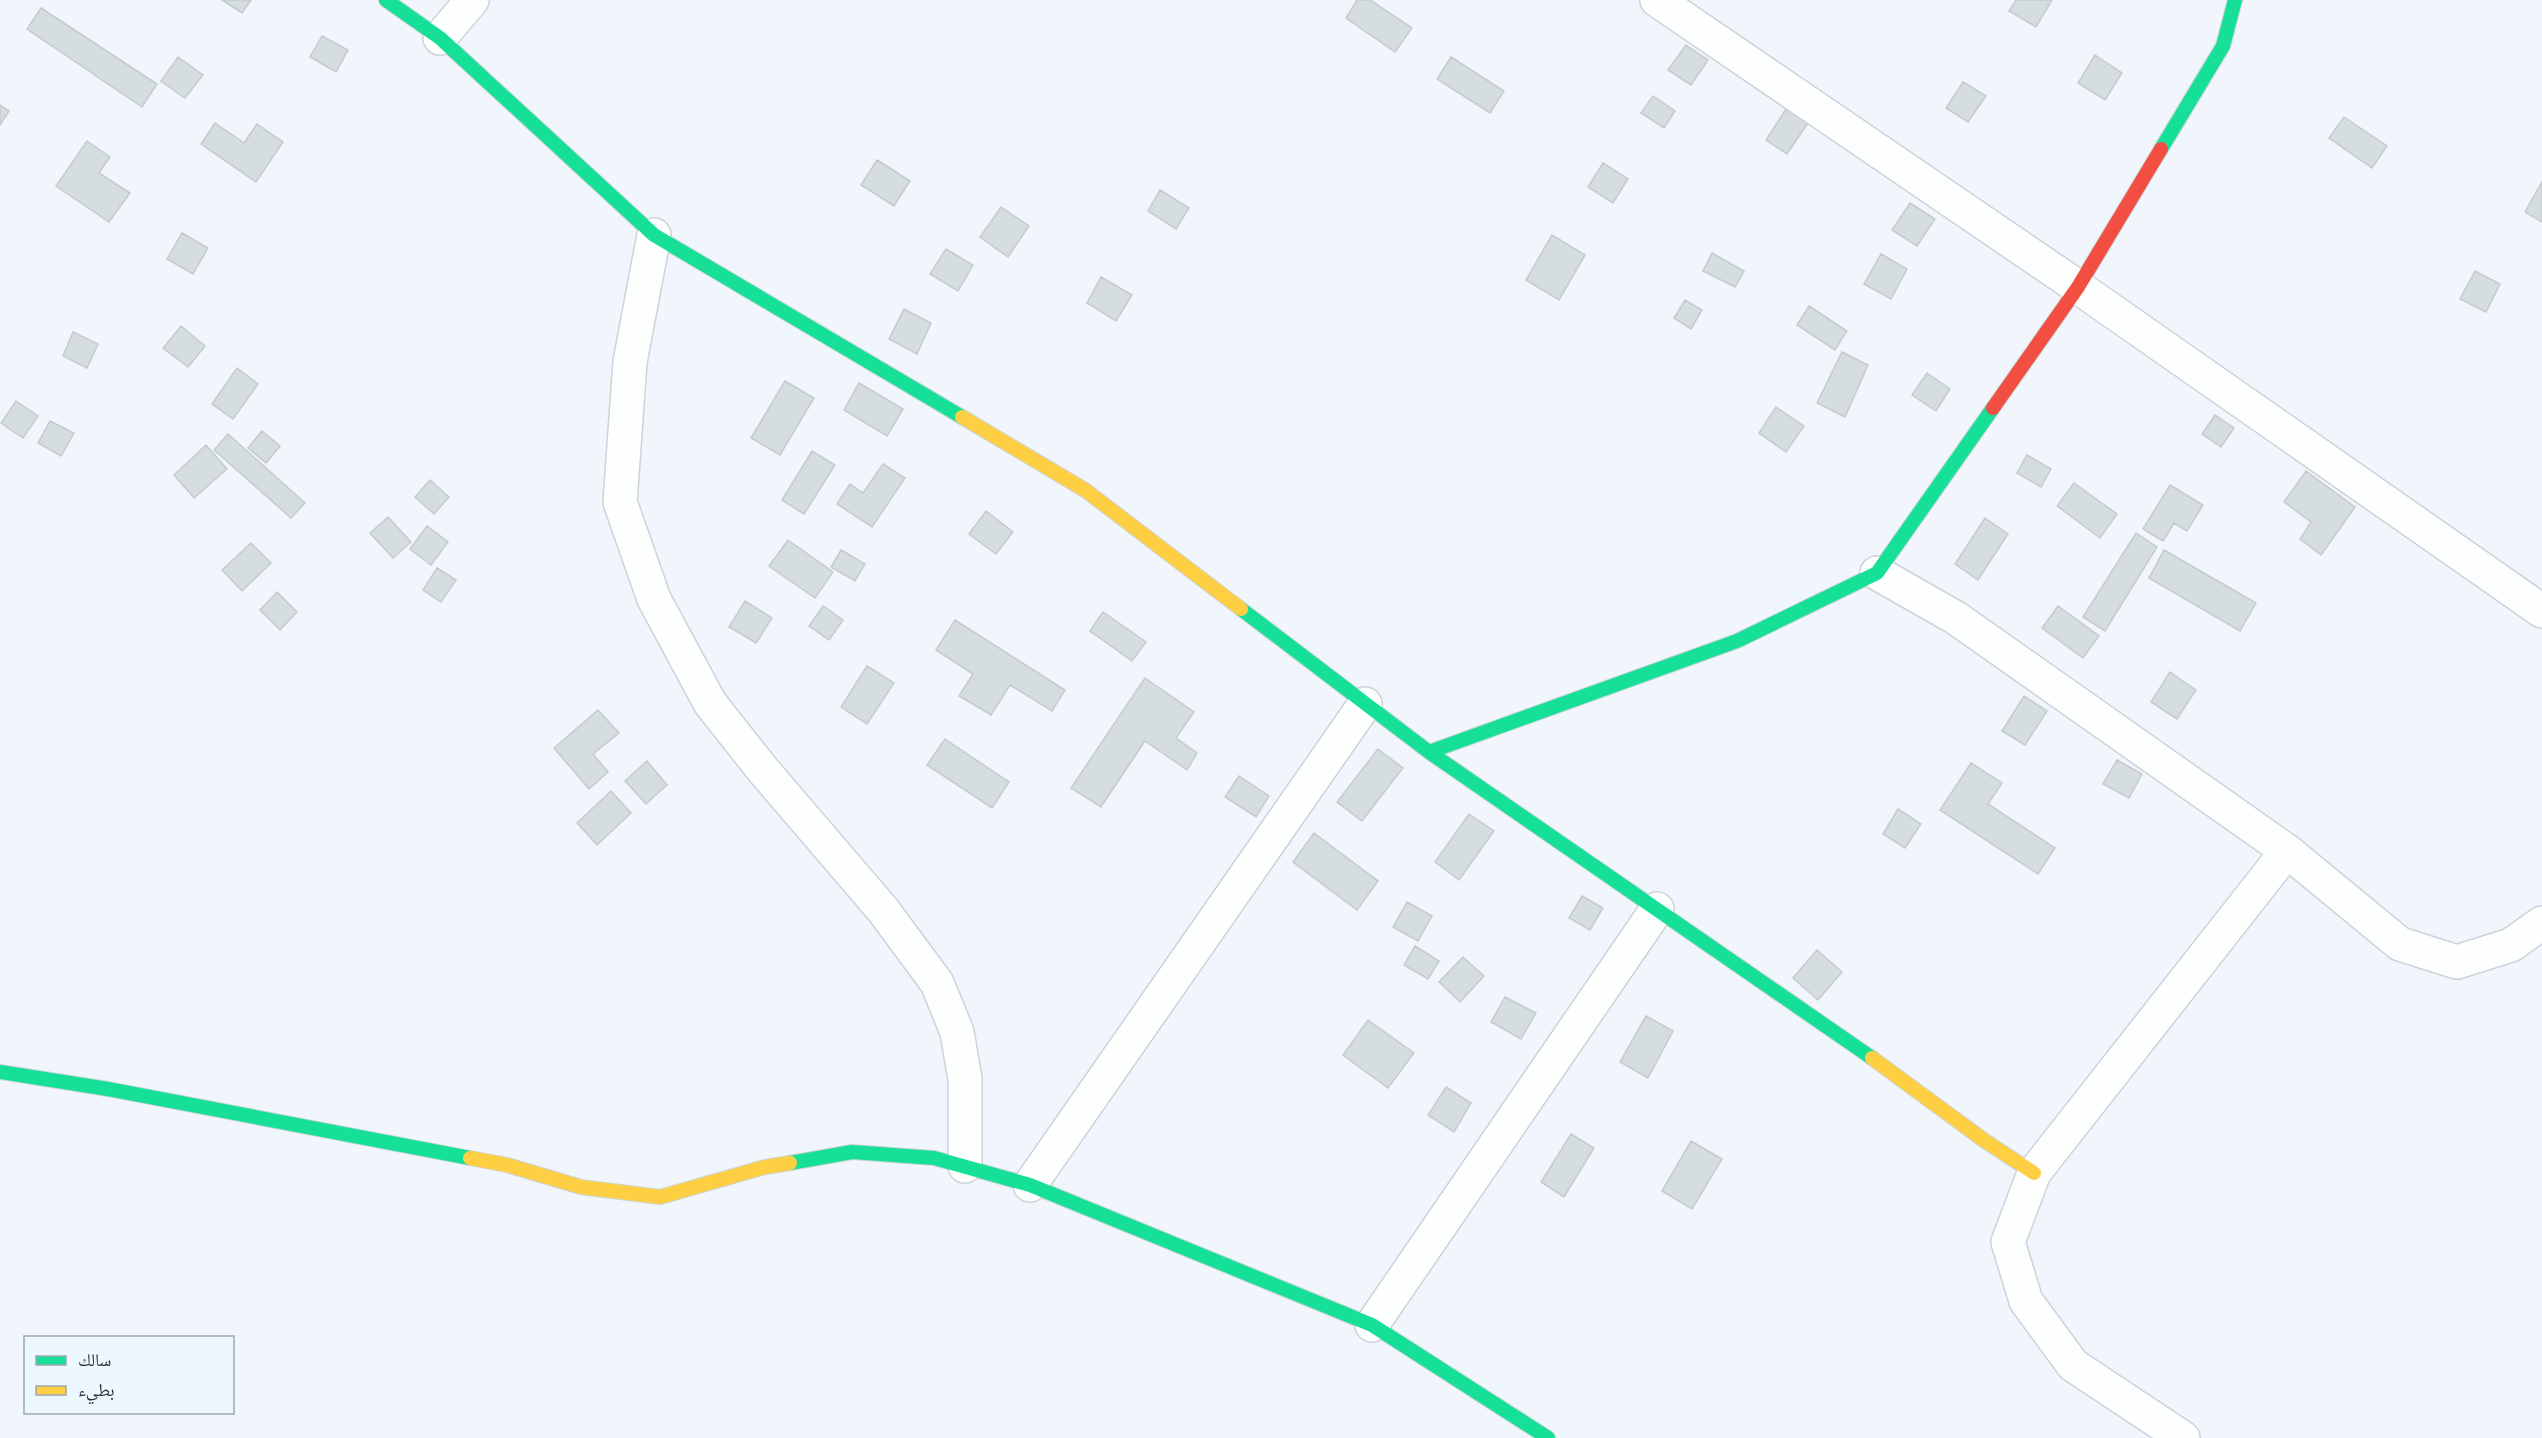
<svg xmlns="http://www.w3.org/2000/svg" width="2542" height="1438" font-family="Mulish,'Noto Naskh Arabic',sans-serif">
<rect width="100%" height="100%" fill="#f0f6fb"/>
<path fill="#d6dde1" stroke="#c4cbcf" stroke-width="1.5" d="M 222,0 L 251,0 L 242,13 Z
M 1357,0 L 1370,0 L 1412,28 L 1395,52 L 1346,18 Z
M 2016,0 L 2052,0 L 2036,27 L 2009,11 Z
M 41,8 L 157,84 L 142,107 L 27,29 Z
M 322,36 L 348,50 L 336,72 L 310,57 Z
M 1686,45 L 1708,60 L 1691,85 L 1668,70 Z
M 2095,55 L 2122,73 L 2105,100 L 2078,83 Z
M 178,57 L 203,75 L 185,98 L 161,81 Z
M 1451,57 L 1504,91 L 1490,113 L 1437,79 Z
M 1963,82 L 1986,96 L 1968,122 L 1946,108 Z
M 1653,96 L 1675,111 L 1664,128 L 1641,113 Z
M 0,105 L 9,111 L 0,125 Z
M 1786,109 L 1808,123 L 1787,154 L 1766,140 Z
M 2344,117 L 2387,146 L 2372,168 L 2329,138 Z
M 215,123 L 244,143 L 257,124 L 283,142 L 256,182 L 201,144 Z
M 87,141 L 110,157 L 99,173 L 130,193 L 109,222 L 56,186 Z
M 877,160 L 910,181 L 894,206 L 861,185 Z
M 1603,163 L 1628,179 L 1613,203 L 1588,187 Z
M 2542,182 L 2542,222 L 2525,212 Z
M 1160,190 L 1189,208 L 1176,229 L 1148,211 Z
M 1910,203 L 1935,219 L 1917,246 L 1892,230 Z
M 1001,207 L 1029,226 L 1008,257 L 980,237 Z
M 182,233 L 208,248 L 193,274 L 167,259 Z
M 1552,235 L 1585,255 L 1559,300 L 1526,280 Z
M 946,249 L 973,265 L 958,291 L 930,274 Z
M 1712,253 L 1744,271 L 1735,287 L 1703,271 Z
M 1881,254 L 1907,269 L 1891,299 L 1864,284 Z
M 2475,271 L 2500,284 L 2486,312 L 2460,299 Z
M 1101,277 L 1132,295 L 1116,321 L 1087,303 Z
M 1685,300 L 1702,310 L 1691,329 L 1674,318 Z
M 1809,306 L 1847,331 L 1835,350 L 1797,325 Z
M 904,309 L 931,323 L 917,354 L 889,339 Z
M 181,326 L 205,346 L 188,367 L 163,348 Z
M 73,332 L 98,344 L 87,368 L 63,356 Z
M 1842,352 L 1868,365 L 1845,417 L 1817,403 Z
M 237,368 L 258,384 L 233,419 L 212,404 Z
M 1927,373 L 1950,389 L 1936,411 L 1912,395 Z
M 785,381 L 814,398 L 780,455 L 751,438 Z
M 859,383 L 903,409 L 887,436 L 844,410 Z
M 16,401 L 38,416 L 23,438 L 1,423 Z
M 1776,407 L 1804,426 L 1786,452 L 1759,433 Z
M 2215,415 L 2234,428 L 2221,447 L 2202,434 Z
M 50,421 L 74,433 L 61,456 L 38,443 Z
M 262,431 L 280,446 L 266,463 L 248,448 Z
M 228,434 L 305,503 L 291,518 L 214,450 Z
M 206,445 L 227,469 L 194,498 L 174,475 Z
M 812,451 L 835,465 L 804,514 L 782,500 Z
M 2027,455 L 2051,469 L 2041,487 L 2017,473 Z
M 883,464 L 905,478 L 872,527 L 837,504 L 850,484 L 863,493 Z
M 2306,471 L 2355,507 L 2321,555 L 2300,539 L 2311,522 L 2284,502 Z
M 430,480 L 449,497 L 434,514 L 415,497 Z
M 2074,483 L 2117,514 L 2100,538 L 2057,506 Z
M 2170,485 L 2203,505 L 2187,531 L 2174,523 L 2163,541 L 2143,529 Z
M 986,511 L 1013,532 L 996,554 L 969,534 Z
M 388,517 L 411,542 L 393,558 L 370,533 Z
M 1985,518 L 2008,534 L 1978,580 L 1955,564 Z
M 427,526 L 448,542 L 431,565 L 410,549 Z
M 2136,533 L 2157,547 L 2105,631 L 2083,617 Z
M 788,540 L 833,572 L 815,598 L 769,566 Z
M 251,543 L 271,563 L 242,591 L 222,570 Z
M 841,550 L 865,564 L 855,581 L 831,567 Z
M 2164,550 L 2256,603 L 2240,631 L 2149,578 Z
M 437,568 L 456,580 L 441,602 L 423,590 Z
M 277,592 L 297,612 L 280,630 L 260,610 Z
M 745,601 L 772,618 L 756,643 L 729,627 Z
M 823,606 L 843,620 L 829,640 L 809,626 Z
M 2058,606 L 2099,636 L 2083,658 L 2042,628 Z
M 1103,612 L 1146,642 L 1132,661 L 1090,631 Z
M 955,620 L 1065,690 L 1052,711 L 1010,685 L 991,715 L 959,696 L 973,674 L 936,650 Z
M 867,666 L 894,683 L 867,724 L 841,707 Z
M 2170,672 L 2196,690 L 2177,719 L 2151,702 Z
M 1145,678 L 1194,712 L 1176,738 L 1197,753 L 1187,770 L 1145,741 L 1101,807 L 1071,788 Z
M 2024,696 L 2047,711 L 2025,745 L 2002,731 Z
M 598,710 L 619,733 L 593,754 L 608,772 L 589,789 L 554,748 Z
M 945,739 L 1009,782 L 992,808 L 927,765 Z
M 1378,749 L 1403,768 L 1362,821 L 1337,802 Z
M 2117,760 L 2142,774 L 2129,798 L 2103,784 Z
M 647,761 L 667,785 L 646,804 L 625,781 Z
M 1971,763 L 2002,783 L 1988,804 L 2055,848 L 2038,874 L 1940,810 Z
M 1239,776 L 1269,796 L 1256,817 L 1225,797 Z
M 611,791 L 631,813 L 597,845 L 577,823 Z
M 1898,809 L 1921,824 L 1905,848 L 1883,834 Z
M 1469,814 L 1494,831 L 1459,880 L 1435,862 Z
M 1314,833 L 1378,881 L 1357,910 L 1293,862 Z
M 1582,896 L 1603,908 L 1590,930 L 1569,918 Z
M 1407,902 L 1432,916 L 1418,941 L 1393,927 Z
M 1415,946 L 1439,961 L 1428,979 L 1404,965 Z
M 1817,950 L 1842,972 L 1818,1000 L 1793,978 Z
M 1463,957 L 1484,976 L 1460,1002 L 1439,982 Z
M 1505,997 L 1536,1013 L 1521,1039 L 1491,1022 Z
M 1646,1016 L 1673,1031 L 1648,1078 L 1620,1062 Z
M 1368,1020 L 1414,1053 L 1388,1088 L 1343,1055 Z
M 1446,1087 L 1471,1103 L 1454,1132 L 1428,1115 Z
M 1571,1134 L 1594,1148 L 1564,1197 L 1541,1182 Z
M 1691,1141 L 1722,1159 L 1692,1209 L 1662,1191 Z"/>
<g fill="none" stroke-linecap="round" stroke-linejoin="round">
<defs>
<path id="street" d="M 1657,0 L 2078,287 L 2542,611
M 440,38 L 472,0
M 654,235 L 630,362 L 620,502 L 654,599 L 710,703 L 763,770 L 883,910 L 937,983 L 957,1032 L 965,1079 L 965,1166
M 1877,573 L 1956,618 L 2287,851 L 2400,944 L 2457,962 L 2511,945 L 2542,923
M 1030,1185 L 1365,704
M 1372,1325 L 1657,909
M 2183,1438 L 2073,1365 L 2026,1301 L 2008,1242 L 2034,1173 L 2287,851"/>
<path id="fast" d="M 386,0 L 440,38 L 654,235 L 962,417
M 2161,149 L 2223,46 L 2235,0
M 1241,609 L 1429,752 L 1872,1058
M 1429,752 L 1737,641 L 1877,573 L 1993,408
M 0,1072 L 108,1089 L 470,1158
M 790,1163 L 852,1152 L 934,1158 L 1030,1185 L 1372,1325 L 1548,1438"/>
<path id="slow" d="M 962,417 L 1085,490 L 1241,609
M 1872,1058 L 1985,1141 L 2034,1173
M 470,1158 L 507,1165 L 581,1187 L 660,1197 L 765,1167 L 790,1163"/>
<path id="jam" d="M 1993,408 L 2078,287 L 2161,149"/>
</defs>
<use href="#street" stroke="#cdd3d8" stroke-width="36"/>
<use href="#fast" stroke="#cdd3d8" stroke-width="16"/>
<use href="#slow" stroke="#cdd3d8" stroke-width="16"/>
<use href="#jam" stroke="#cdd3d8" stroke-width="16"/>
<use href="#street" stroke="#fdfefe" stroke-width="33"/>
<use href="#fast" stroke="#16e098" stroke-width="14"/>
<use href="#slow" stroke="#ffcf43" stroke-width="14"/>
<use href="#jam" stroke="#f24e42" stroke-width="14"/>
</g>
<rect x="24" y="1336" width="210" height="78" fill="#ecf7ff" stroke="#9ea7ae" stroke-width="1.5"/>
<rect x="36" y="1356" width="30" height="9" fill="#16e098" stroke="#9ea7ae" stroke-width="1.5"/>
<text x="78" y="1366" font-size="18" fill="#293035">سالك</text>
<rect x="36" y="1386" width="30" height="9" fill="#ffcf43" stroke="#9ea7ae" stroke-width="1.5"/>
<text x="78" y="1396" font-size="18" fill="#293035">بطيء</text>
</svg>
